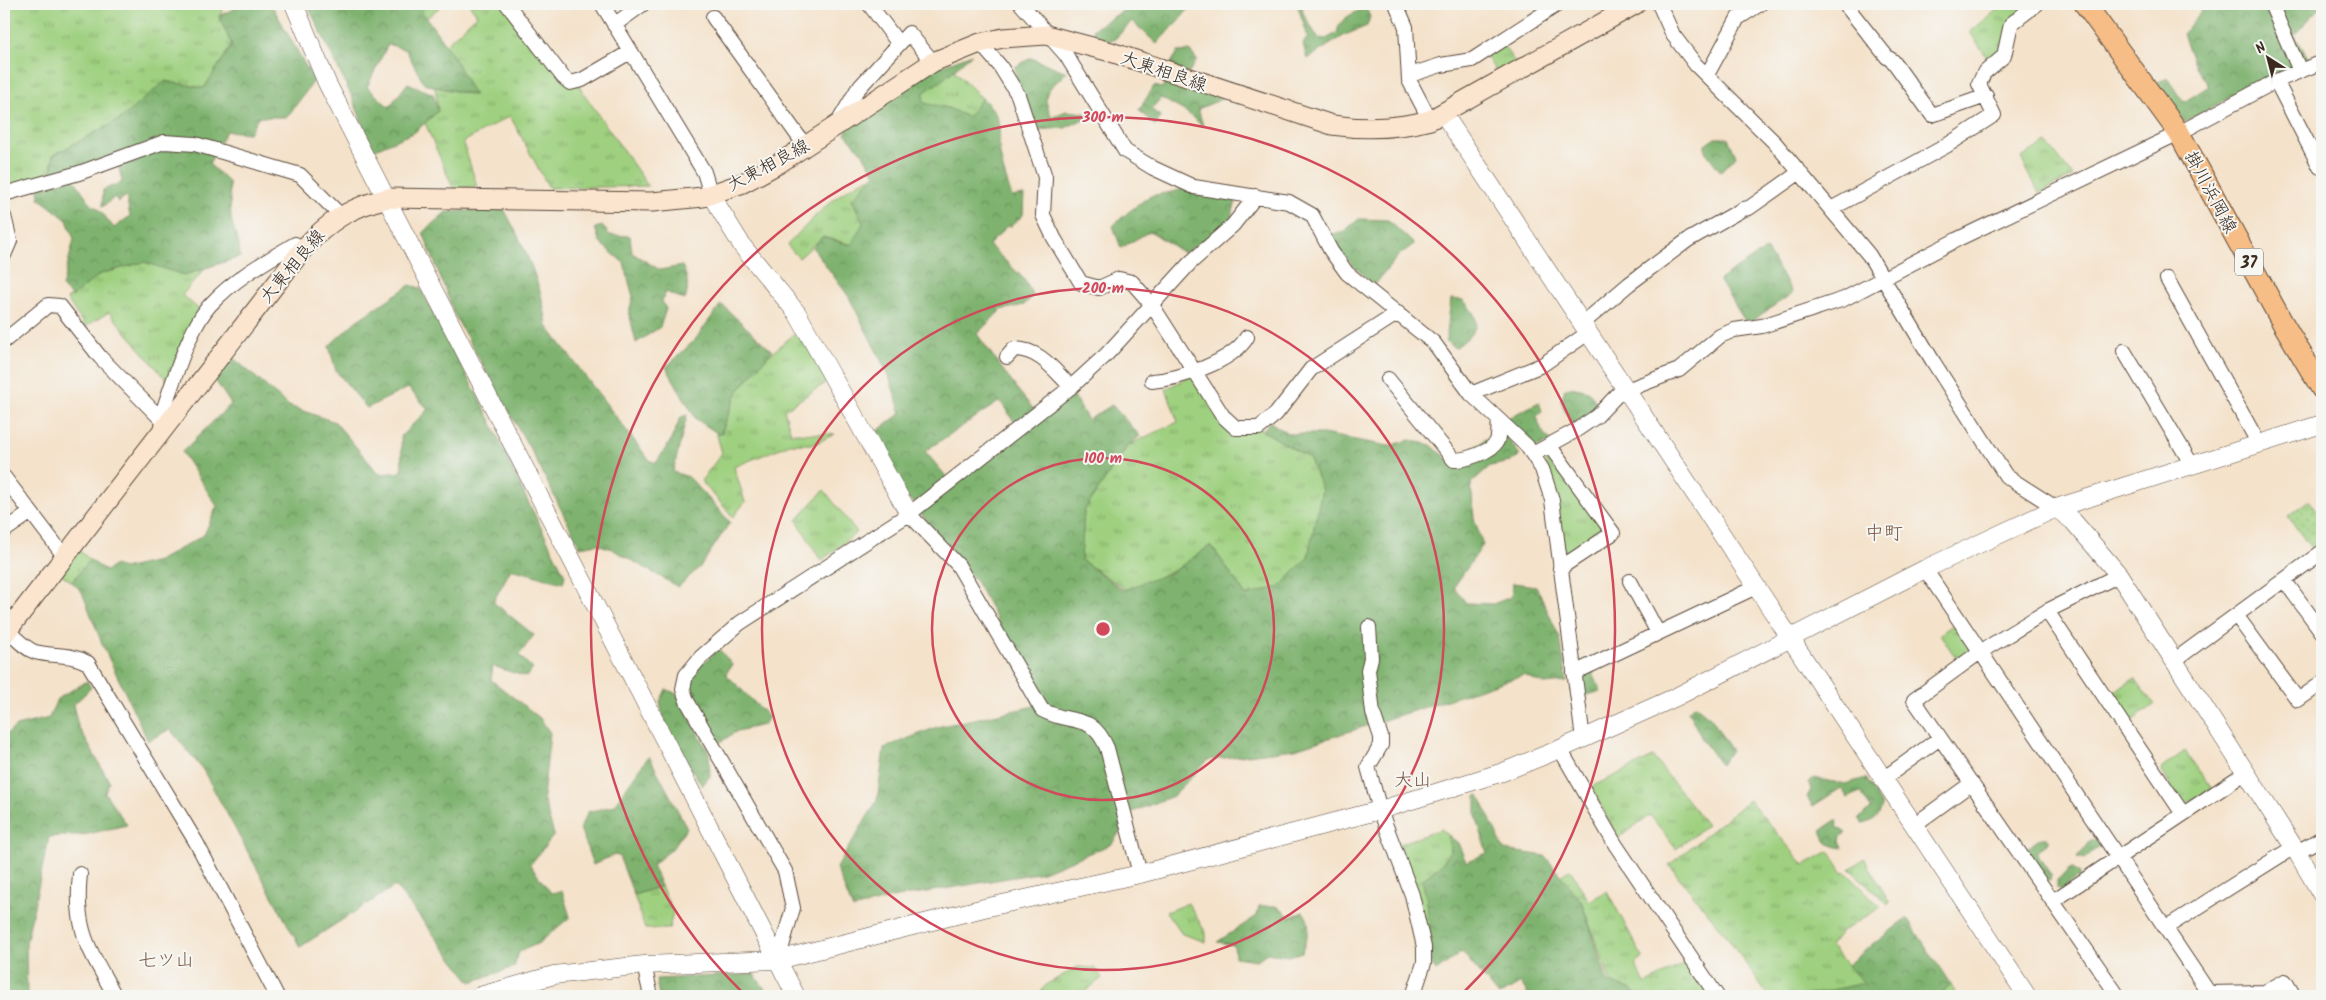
<svg xmlns="http://www.w3.org/2000/svg" width="2326" height="1000" font-family="Kalam,'Klee One',sans-serif">
<defs>
<pattern id="grass-tufts" width="24" height="20" patternUnits="userSpaceOnUse" patternTransform="scale(1.25)"><rect width="24" height="20" fill="#9ed07f"/><path d="M3 7l-1-3M5 7V3M7 7l1-3M15 17l-1-3M17 17v-4M19 17l1-3" fill="none" stroke="#82a967"/></pattern>
<pattern id="forest-crowns" width="20" height="18" patternUnits="userSpaceOnUse" patternTransform="scale(1.25)"><rect width="20" height="18" fill="#7eb26e"/><path d="M2 6a3 3 0 1 1 6 0M12 15a3 3 0 1 1 6 0" fill="none" stroke="#68915a"/></pattern>
<pattern id="park-dots" width="8" height="8" patternUnits="userSpaceOnUse" patternTransform="scale(1.25)"><rect width="8" height="8" fill="#9ed07f"/><path d="M2 2h.1M6 6h.1" fill="none" stroke="#82a967" stroke-width="1.8" stroke-linecap="round"/></pattern>
</defs>
<rect width="100%" height="100%" fill="#f6f6f2"/>
<filter id="ink" filterUnits="userSpaceOnUse"><feTurbulence type="fractalNoise" baseFrequency=".02" numOctaves="2"/><feDisplacementMap in="SourceGraphic" scale="10" xChannelSelector="R" yChannelSelector="G"/><feConvolveMatrix kernelMatrix="1 2 1 2 8 2 1 2 1" color-interpolation-filters="sRGB"/></filter>
<filter id="wash" filterUnits="userSpaceOnUse"><feTurbulence type="fractalNoise" baseFrequency=".0096" numOctaves="4" result="noise"/><feDisplacementMap in="SourceGraphic" scale="20" xChannelSelector="R" yChannelSelector="G"/><feGaussianBlur stdDeviation="1.12" result="paint"/><feColorMatrix in="noise" values="0 0 0 0 0 0 0 0 0 0 0 0 0 0 0 0 0 1.4 0 .05"/><feComposite in="paint" operator="in"/></filter>
<g filter="url(#wash)">
<rect width="100%" height="100%" fill="#f4e2ca"/>
<path fill="url(#grass-tufts)" stroke="#6c7d4e" d="M 4,4 L 226,4 L 219,17 L 232,45 L 204,88 L 165,82 L 119,120 L 53,155 L 50,178 L 4,192 Z
M 416,4 L 443,4 L 427,18 Z
M 469,4 L 507,4 L 578,85 L 648,186 L 549,188 L 510,116 L 463,142 L 477,186 L 454,190 L 425,123 L 438,111 L 435,87 L 473,95 L 445,45 L 477,15 Z
M 2004,4 L 2020,4 L 2027,11 L 2002,52 L 1991,63 L 1970,32 Z
M 1501,42 L 1516,64 L 1498,75 L 1485,54 Z
M 954,70 L 982,98 L 968,118 L 948,108 L 924,104 L 922,93 Z
M 2047,143 L 2073,176 L 2039,193 L 2021,158 Z
M 874,176 L 852,199 L 863,223 L 853,245 L 823,237 L 799,258 L 787,245 C 814,218 838,189 874,176 Z
M 144,262 L 184,275 L 205,269 L 182,295 L 201,311 L 169,383 L 109,312 L 85,327 L 67,299 L 100,274 Z
M 799,330 L 827,382 L 784,410 L 791,433 L 835,434 L 814,444 L 790,444 L 734,467 L 745,502 L 733,517 L 701,481 L 722,453 L 716,432 L 721,434 L 737,392 L 767,357 Z
M 1195,373 L 1225,427 L 1259,428 L 1310,459 L 1322,490 L 1308,557 L 1281,586 L 1249,600 L 1211,545 L 1177,569 L 1128,591 L 1081,560 L 1084,511 L 1128,445 L 1178,422 L 1166,389 Z
M 1549,449 L 1606,529 L 1565,555 L 1554,481 L 1542,454 Z
M 824,490 L 857,532 L 821,561 L 797,520 Z
M 80,551 L 90,560 L 72,582 L 61,574 Z
M 1953,625 L 1969,648 L 1965,656 L 1958,661 L 1940,634 Z
M 2135,678 L 2154,705 L 2129,723 L 2110,695 Z
M 2185,751 L 2212,789 L 2183,805 L 2161,772 L 2162,768 Z
M 1653,757 L 1707,825 L 1676,849 L 1650,815 L 1618,838 L 1591,787 Z
M 1749,800 L 1804,865 L 1829,851 L 1843,873 L 1845,871 L 1881,907 L 1840,933 L 1830,946 L 1864,983 L 1811,996 L 1768,996 L 1728,938 L 1669,865 Z
M 1442,829 L 1448,835 L 1451,851 L 1439,867 L 1422,880 L 1427,900 L 1430,943 L 1399,844 Z
M 1864,858 L 1890,903 L 1888,904 L 1850,869 Z
M 1570,869 L 1589,901 L 1607,891 L 1643,958 L 1635,964 L 1645,984 L 1687,962 L 1709,996 L 1640,996 L 1630,989 L 1611,983 L 1581,901 L 1559,877 Z
M 661,886 L 673,912 L 669,929 L 645,929 L 634,895 Z
M 1188,903 L 1206,933 L 1206,942 L 1182,934 L 1166,912 Z
M 1078,967 L 1095,968 L 1102,978 L 1079,996 L 1037,996 L 1047,984 Z
M 1951,985 L 1957,996 L 1939,996 Z"/>
<path fill="url(#forest-crowns)" stroke="#5c6e46" d="M 243,4 L 271,4 L 314,81 L 287,117 L 258,117 L 249,133 L 226,131 L 209,164 L 229,182 L 231,219 L 239,245 L 240,257 L 184,275 L 144,262 L 100,274 L 72,297 L 62,287 L 74,239 L 67,220 L 39,198 L 38,188 L 73,178 L 92,205 L 99,209 L 114,228 L 130,216 L 126,196 L 118,202 L 115,197 L 102,207 L 103,190 L 122,182 L 118,163 L 51,181 L 53,155 L 119,120 L 165,81 L 204,88 L 232,45 L 219,16 Z
M 307,4 L 417,4 L 453,56 L 474,95 L 424,84 L 406,50 L 388,44 L 367,87 L 389,107 L 408,83 L 433,94 L 438,111 L 415,132 L 373,150 L 353,99 Z
M 1130,4 L 1195,4 C 1186,10 1182,18 1175,25 C 1168,32 1163,36 1157,44 L 1132,21 L 1114,40 L 1098,42 L 1093,29 L 1131,6 Z
M 1297,4 L 1302,4 L 1303,13 L 1318,38 L 1326,39 L 1337,33 C 1339,19 1350,15 1362,9 L 1367,10 L 1370,17 L 1367,26 L 1345,35 L 1307,59 L 1303,44 L 1308,37 Z
M 2202,4 L 2249,4 L 2252,6 L 2255,4 L 2322,4 L 2322,8 L 2318,10 L 2294,35 L 2309,59 L 2241,91 L 2182,124 L 2153,84 L 2168,78 L 2184,102 L 2209,86 L 2195,66 L 2183,34 L 2204,8 Z
M 1190,51 L 1197,60 L 1189,73 L 1169,66 L 1178,52 Z
M 972,54 L 942,80 L 923,93 L 924,103 L 948,108 L 968,117 L 982,98 C 1008,121 995,131 1001,159 C 1003,172 1008,184 1012,197 L 1024,195 L 1023,215 L 1011,226 L 1007,226 L 989,245 L 1024,279 L 1033,296 L 1024,305 L 1001,310 L 977,334 L 1016,388 L 1035,411 L 1017,426 L 1000,401 L 925,451 L 949,480 L 915,503 L 907,499 L 876,432 L 901,413 L 889,376 L 849,297 L 813,248 L 822,237 L 851,245 L 863,223 L 852,199 L 875,174 L 863,154 L 845,133 L 863,111 L 933,69 Z
M 1031,58 L 1067,72 C 1049,90 1039,91 1052,117 L 1066,111 L 1085,113 L 1086,118 L 1065,128 L 1032,130 L 1017,82 L 1015,67 Z
M 1167,78 L 1224,98 L 1198,109 L 1203,126 L 1186,112 L 1161,98 L 1151,109 L 1161,117 L 1155,126 L 1139,110 L 1154,86 L 1162,88 Z
M 1715,138 L 1728,138 L 1736,156 L 1721,172 L 1705,151 L 1705,145 Z
M 1183,189 L 1236,202 L 1229,224 L 1184,253 L 1150,231 L 1121,248 L 1113,226 C 1118,220 1144,199 1151,196 C 1161,193 1172,193 1183,189 Z
M 504,209 C 524,246 542,284 547,326 L 649,460 L 656,463 L 670,442 L 681,417 L 687,415 L 673,472 L 689,477 L 730,522 L 701,566 L 678,587 L 612,549 L 597,544 L 580,547 L 533,454 L 456,318 L 423,232 L 446,212 Z
M 1359,219 L 1388,220 L 1414,244 L 1398,256 L 1374,286 L 1340,252 L 1326,234 L 1342,233 Z
M 603,226 L 609,235 L 630,236 L 632,253 L 660,270 L 682,266 C 688,276 689,289 685,300 L 666,292 L 662,301 L 666,309 L 660,327 L 636,343 L 629,312 L 633,297 L 624,263 L 600,243 L 595,228 Z
M 1766,249 L 1793,293 L 1747,324 L 1719,280 Z
M 410,285 L 420,288 L 491,421 L 513,472 L 565,575 L 563,583 L 511,569 L 493,602 L 534,635 L 519,655 L 533,669 L 526,677 L 493,666 L 491,680 L 540,718 L 550,733 L 543,797 L 554,835 L 530,865 L 551,893 L 562,891 L 570,917 L 539,943 L 519,952 L 514,967 L 471,982 L 395,886 L 300,947 L 203,770 L 170,729 L 148,741 L 103,646 L 82,592 L 72,582 L 90,560 L 106,571 L 115,565 L 123,569 L 158,561 L 204,535 L 217,506 L 182,452 L 231,404 L 213,377 L 231,356 L 289,406 L 335,422 L 379,474 L 402,472 L 401,436 L 428,409 L 408,388 L 367,408 L 336,371 L 329,346 L 356,321 Z
M 1451,299 L 1463,300 C 1484,322 1478,331 1455,348 L 1446,341 Z
M 721,304 L 772,351 L 737,392 L 720,435 L 696,419 L 666,367 L 695,340 Z
M 1571,387 L 1588,391 L 1597,403 L 1591,411 L 1589,419 L 1578,426 L 1570,422 L 1561,401 L 1565,389 Z
M 1070,390 L 1088,420 L 1112,405 L 1140,436 L 1128,445 L 1084,511 L 1081,560 L 1123,590 L 1173,572 L 1211,545 L 1246,596 L 1281,586 L 1308,557 L 1322,490 L 1310,459 L 1262,430 L 1270,422 L 1289,434 L 1323,434 L 1388,446 L 1410,440 L 1431,445 L 1452,463 L 1500,429 L 1520,455 L 1510,462 L 1490,466 L 1471,483 L 1474,518 L 1483,545 L 1454,587 L 1466,603 L 1493,604 L 1511,597 L 1513,583 L 1536,586 L 1560,638 L 1567,682 L 1544,684 L 1524,675 L 1295,749 L 1208,760 L 1173,796 L 1132,812 L 1112,844 L 1043,872 L 892,898 L 853,909 L 836,868 L 877,801 L 884,748 L 937,727 L 1035,706 L 996,618 L 977,583 L 917,509 Z
M 1539,402 L 1542,411 L 1537,416 C 1539,426 1543,435 1551,441 L 1535,449 L 1506,419 Z
M 719,649 L 732,664 L 726,674 L 769,717 L 764,725 L 737,731 L 719,743 L 690,684 L 692,673 Z
M 1595,669 L 1593,675 L 1601,691 L 1584,696 C 1582,681 1581,677 1595,669 Z
M 87,681 L 91,688 L 73,705 L 78,726 L 109,781 L 105,793 L 127,825 L 88,834 L 49,837 L 26,943 L 27,994 L 4,996 L 4,826 L 10,821 L 4,812 L 4,737 L 16,726 L 49,718 L 57,699 Z
M 666,689 L 677,694 L 709,753 L 710,776 L 702,786 L 664,723 L 660,702 Z
M 1695,705 L 1711,718 L 1731,750 L 1721,765 L 1703,741 L 1688,711 Z
M 649,756 L 687,828 L 671,850 L 652,865 L 661,886 L 634,895 L 619,856 L 613,855 L 593,865 L 580,828 L 588,812 L 613,806 Z
M 1813,778 L 1845,784 L 1866,778 L 1882,806 C 1879,817 1875,820 1863,824 L 1859,818 L 1871,809 L 1860,792 L 1848,798 L 1841,788 L 1813,806 L 1807,797 L 1811,790 L 1809,783 Z
M 1479,795 L 1504,850 L 1545,856 L 1581,901 L 1608,982 L 1630,989 L 1640,996 L 1529,996 L 1521,983 L 1499,996 L 1462,952 L 1436,971 L 1431,963 L 1427,900 L 1422,880 L 1439,867 L 1451,851 L 1448,835 L 1458,843 L 1466,862 L 1487,853 L 1476,815 L 1476,796 Z
M 1836,820 L 1838,820 L 1837,827 L 1846,833 L 1841,836 L 1840,842 L 1843,848 C 1829,846 1825,843 1821,830 Z
M 2041,838 L 2048,838 L 2050,841 L 2036,853 L 2051,875 L 2050,880 L 2044,881 L 2024,850 Z
M 2098,838 L 2102,844 L 2084,859 L 2078,857 L 2088,843 Z
M 2071,868 L 2080,873 L 2080,876 L 2061,890 L 2057,888 L 2057,880 Z
M 1259,906 L 1277,906 L 1290,917 L 1303,912 C 1314,925 1306,937 1302,952 L 1289,956 L 1267,953 L 1257,960 L 1235,957 L 1234,945 L 1217,942 L 1257,916 Z
M 1907,918 L 1951,985 L 1939,996 L 1804,996 L 1864,983 L 1847,965 Z
M 754,974 L 770,996 L 659,996 L 656,979 Z"/>
<path fill="url(#park-dots)" stroke="#6c7d4e" d="M 2308,501 L 2322,518 L 2322,543 L 2312,550 L 2288,516 Z"/>
</g>
<g filter="url(#ink)">
<g fill="none" stroke-linecap="round" stroke-linejoin="round">
<defs>
<path id="minor" d="M 507,4 L 563,77 L 570,83 L 582,80 L 630,52
M 602,4 L 704,172 L 711,195
M 869,4 L 899,44 L 909,33 L 933,62
M 1021,4 L 1066,55 L 1125,151 L 1153,168 L 1194,187 L 1289,202 L 1312,215 L 1331,251 L 1347,273 L 1434,343 L 1471,394 L 1527,446 L 1542,469 L 1552,500 L 1583,739
M 1396,4 L 1406,27 L 1409,80 L 1430,120
M 1659,4 L 1673,35 L 1696,65 L 1775,143 L 1869,255 L 1934,363 L 2006,476 L 2056,508
M 1852,4 L 1848,8 L 1887,57 L 1893,61 L 1932,115 L 1986,96
M 2271,4 L 2300,71
M 713,17 L 806,147
M 614,25 L 643,4
M 980,43 L 1000,66 L 1018,95 L 1045,177 L 1043,215 L 1054,238 L 1081,283 L 1099,288 L 1119,279 L 1132,282 L 1152,305 L 1223,416 L 1236,428 L 1259,428 L 1276,414 L 1311,369 L 1398,313
M 1410,75 L 1441,65 L 1472,60 L 1558,4
M 1707,75 L 1738,18 L 1760,4
M 2276,81 L 2320,167
M 837,124 L 857,90 L 899,44
M 4,194 L 79,173 L 164,142 L 195,144 L 300,175 L 340,215
M 1831,209 L 1946,146 L 1994,115 L 1979,84 L 1984,73 L 2004,56 L 2011,24 L 2037,4
M 4,216 L 10,241 L 4,255
M 2167,279 L 2259,444
M 1582,324 L 1629,284 L 1688,240 L 1743,209 L 1749,208 L 1800,172
M 4,341 L 48,305 L 60,306 L 100,357 L 167,425
M 2124,351 L 2192,465
M 1007,357 L 1014,349 C 1040,349 1054,370 1071,387
M 1388,379 L 1454,460 C 1465,460 1492,452 1497,441 C 1499,436 1498,427 1499,421
M 1152,381 C 1179,379 1233,362 1247,337
M 1471,394 L 1542,365 L 1588,333
M 173,417 L 164,408 C 174,379 190,326 211,304 C 235,278 265,262 295,244 L 303,249
M 1549,445 L 1613,533 L 1560,568
M 1533,454 L 1575,431 L 1597,416 L 1619,393 L 1679,370 L 1720,336 L 1734,330 L 1762,326 L 1844,299 L 1958,239 L 2179,133 L 2276,81 L 2322,62
M 4,477 L 65,557
M 909,514 L 958,565 L 1042,710 C 1072,726 1091,711 1107,748 L 1140,874
M 4,531 L 30,513
M 1925,569 L 2211,996
M 2284,580 L 2322,632
M 1630,581 L 1658,633
M 2047,611 L 2183,814
M 2236,615 L 2298,700 L 2322,683
M 1369,627 L 1371,658 L 1368,670 L 1373,713 L 1381,737 L 1381,745 L 1368,767 L 1380,810 L 1412,895 L 1424,947 L 1424,963 L 1413,996
M 7,630 C 16,638 24,648 35,652 C 54,657 71,653 88,663 L 196,842 L 277,996
M 2175,660 L 2322,552
M 1574,673 L 1756,587
M 1560,749 L 1615,844 L 1717,996
M 1883,779 L 1940,738
M 1914,825 L 1972,783
M 2297,852 L 2322,838
M 80,874 C 74,931 89,948 115,996
M 2053,901 L 2245,773
M 2165,928 L 2294,847
M 778,960 L 793,908 L 785,871 L 687,701 L 683,689 L 686,675 L 701,657 L 740,623 L 909,514 L 1071,387 L 1106,355 L 1190,263 L 1233,225 L 1256,196
M 644,965 L 651,996
M 2209,993 L 2265,992 L 2285,981 L 2294,996
M 2118,996 L 1914,700 L 1980,652 L 2047,611 L 2119,575"/>
<path id="tertiary" d="M 294,4 L 327,83 L 796,996
M 1443,113 L 2027,996
M 711,195 L 743,247 L 797,313 L 909,514
M 2056,508 L 2073,521 L 2119,575 L 2297,852 L 2322,895
M 480,996 L 554,975 L 644,965 L 778,960 L 984,908 L 1140,874 L 1380,810 L 1503,772 L 1560,749 L 1676,697 L 1925,569 L 2056,508 L 2322,424"/>
<path id="secondary" d="M 4,635 L 303,249 C 329,221 350,207 388,198 L 652,202 L 703,197 L 743,183 L 778,164 L 933,62 L 980,43 L 1003,38 L 1046,35 L 1111,52 L 1332,125 C 1366,130 1396,129 1430,120 L 1636,4"/>
<path id="primary" d="M 2085,4 L 2179,133 L 2281,320 L 2322,389"/>
</defs>
<use href="#minor" stroke="#574638" stroke-width="16"/>
<use href="#tertiary" stroke="#574638" stroke-width="19"/>
<use href="#secondary" stroke="#574638" stroke-width="21"/>
<use href="#primary" stroke="#574638" stroke-width="23"/>
<use href="#minor" stroke="#fff" stroke-width="14"/>
<use href="#tertiary" stroke="#fff" stroke-width="18"/>
<use href="#secondary" stroke="#fbe5cf" stroke-width="19"/>
<use href="#primary" stroke="#f6be86" stroke-width="21"/>
</g>
</g>
<g fill="none" stroke="#d1495b" stroke-width="2.5">
<circle cx="1103" cy="629" r="171"/>
<circle cx="1103" cy="629" r="341"/>
<path d="M744 994A512 512 0 1 1 1462 994"/>
</g>
<g text-anchor="middle" stroke-width="4" stroke-linejoin="round" paint-order="stroke">
<rect fill="#f6f6f2" stroke="#73675e" stroke-width="1" x="2235" y="248.5" width="28" height="27" rx="4"/>
<g font-size="16" font-weight="bold" fill="#3b2a1e">
<text x="2249" y="268">37</text>
</g>
<g font-size="18" fill="#3b2a1e" stroke="#f6f6f2">
<text transform="translate(1164 71) rotate(19)" y="6">大東相良線</text>
<text transform="translate(768 165) rotate(-28)" y="6">大東相良線</text>
<text transform="translate(2211 192) rotate(62)" y="6">掛川浜岡線</text>
<text transform="translate(292 266) rotate(-50)" y="6">大東相良線</text>
</g>
<g font-size="19" fill="#7b5a45" stroke="#f6f6f2">
<text x="1884" y="539">中町</text>
<text x="1413" y="786">大山</text>
<text x="166" y="966">七ツ山</text>
</g>
</g>
<circle cx="1103" cy="629" r="8" fill="#d1495b" stroke="#f6f6f2" stroke-width="2.5"/>
<g font-size="15" text-anchor="middle" font-weight="bold" fill="#d1495b" stroke="#f6f6f2" stroke-width="4" stroke-linejoin="round" paint-order="stroke">
<text x="1103" y="122">300 m</text>
<text x="1103" y="293">200 m</text>
<text x="1103" y="463">100 m</text>
</g>
<rect width="2326" height="1000" fill="none" stroke="#f6f6f2" stroke-width="20"/>
<g transform="translate(2268 58) rotate(324)" stroke="#f6f6f2" stroke-width="4" paint-order="stroke">
<path d="M0-4L9 19L0 12L-9 19Z" fill="#3b2a1e"/>
<text y="-8" font-size="14" font-weight="bold" text-anchor="middle" fill="#3b2a1e">N</text>
</g>
</svg>
